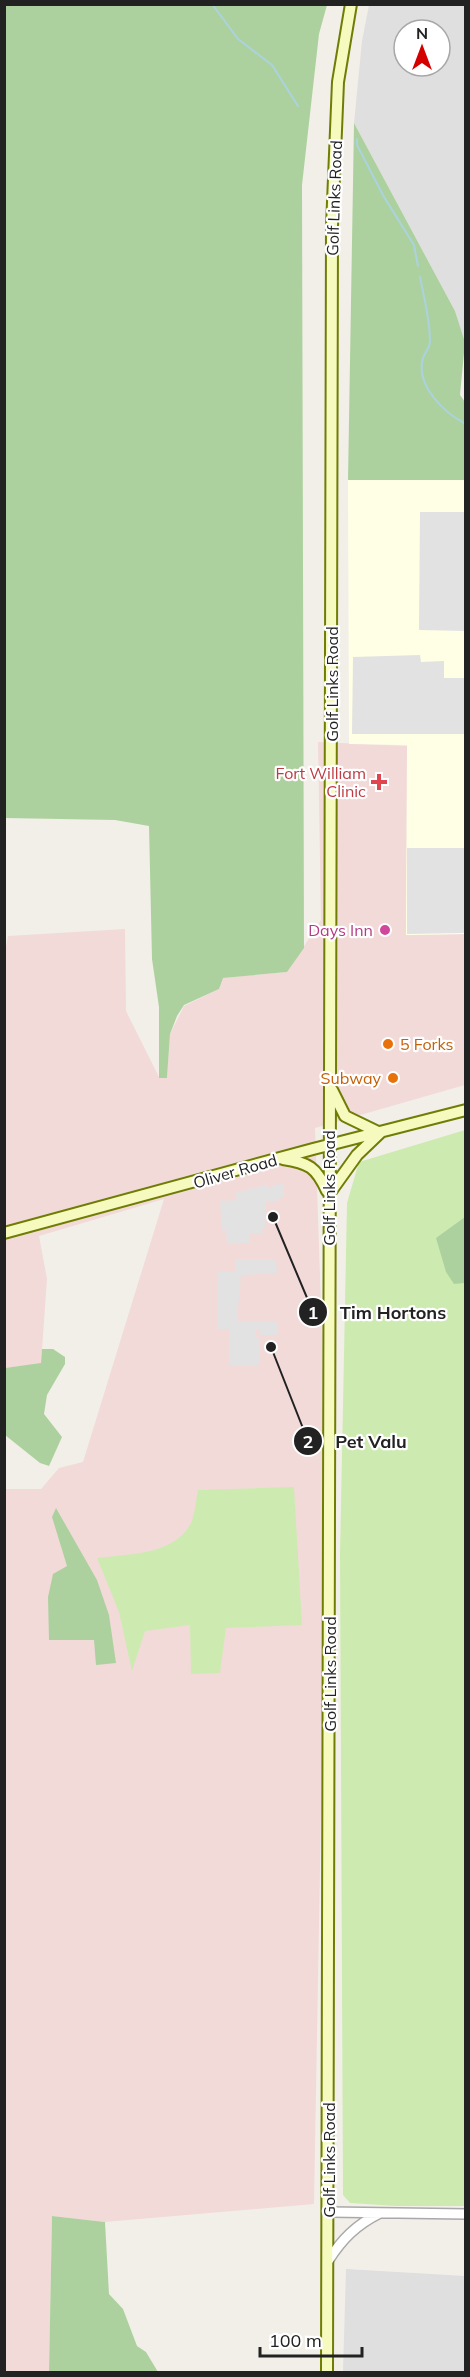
<svg xmlns="http://www.w3.org/2000/svg" width="470" height="2377" font-family="Mulish,sans-serif">
<rect width="100%" height="100%" fill="#f2efe9"/>
<path fill="#e0dfdf" fill-rule="evenodd" d="M 369,5 L 465,5 L 465,342 L 455,311 L 354,123 L 362,41 ZM 404,30 L 440,30 L 440,66 L 404,66 Z
M 346,2269 L 465,2276 L 465,2372 L 343,2372 Z"/>
<path fill="#f2dad9" d="M 318,742 L 408,746 L 406,935 L 465,934 L 465,1085 L 315,1128 L 322,1336 L 323,1702 L 314,2204 L 105,2222 L 52,2216 L 49,2372 L 5,2372 L 5,1489 L 41,1489 L 59,1468 L 83,1462 L 164,1199 L 39,1236 L 47,1279 L 41,1364 L 5,1368 L 4,957 L 8,936 L 125,929 L 126,1011 L 159,1077 L 167,1078 L 170,1034 L 184,1006 L 219,989 L 222,978 L 287,972 L 321,920 Z"/>
<path fill="#ffffe5" d="M 348,480 L 465,480 L 465,934 L 406,935 L 407,745 L 349,744 Z"/>
<path fill="#cdebb0" d="M 465,1130 L 465,2206 L 396,2206 L 350,2203 L 343,2195 L 340,1555 L 347,1203 L 359,1162 Z
M 294,1487 L 302,1625 L 226,1628 L 220,1673 L 191,1674 L 190,1625 L 145,1631 L 132,1671 L 119,1612 L 97,1558 C 129,1554 175,1555 191,1523 C 195,1513 196,1500 198,1490 Z"/>
<path fill="#add19e" d="M 5,4 L 327,5 L 319,34 L 302,185 L 304,948 L 287,972 L 223,978 L 219,989 L 184,1005 L 177,1016 L 170,1034 L 167,1078 L 159,1078 L 159,1007 L 152,959 L 149,826 L 115,820 L 5,818 Z
M 354,123 L 455,311 L 465,342 L 460,395 L 465,402 L 465,480 L 348,480 Z
M 465,1217 L 465,1283 L 454,1284 L 446,1272 L 436,1238 Z
M 42,1349 L 53,1349 L 65,1357 L 65,1364 L 47,1395 L 44,1414 L 62,1437 L 49,1466 L 40,1463 L 5,1435 L 5,1368 L 41,1363 Z
M 56,1508 L 97,1580 L 109,1615 L 116,1663 L 96,1665 L 94,1640 L 49,1640 L 48,1597 L 53,1574 L 67,1566 L 52,1517 Z
M 52,2216 L 105,2222 L 109,2294 L 123,2309 L 137,2346 L 146,2352 L 158,2372 L 49,2372 Z"/>
<path fill="#e2e2e2" d="M 420,512 L 465,512 L 465,631 L 419,630 Z
M 420,655 L 421,662 L 444,661 L 444,678 L 465,678 L 465,734 L 352,734 L 353,657 Z
M 407,848 L 465,848 L 465,933 L 407,934 Z
M 284,1184 L 284,1198 L 279,1198 L 278,1201 L 266,1202 L 265,1228 L 262,1229 L 263,1233 L 250,1233 L 250,1243 L 227,1244 L 226,1230 L 222,1230 L 220,1201 L 237,1200 L 235,1193 L 266,1185 L 271,1189 L 272,1185 Z
M 235,1259 L 276,1259 L 277,1273 L 241,1275 L 237,1321 L 278,1322 L 278,1335 L 260,1335 L 260,1329 L 256,1329 L 256,1337 L 260,1338 L 260,1365 L 229,1365 L 229,1329 L 218,1329 L 218,1272 L 235,1272 Z"/>
<g fill="none" stroke-linecap="round" stroke-linejoin="round">
<path stroke="#aad3df" stroke-width="2" d="M 212,4 L 238,39 L 272,65 L 298,106
M 357,139 L 357,145 L 384,197 L 414,245 L 418,266
M 420,277 C 424,298 430,320 430,341 C 430,348 425,352 423,358 C 415,385 444,413 466,424"/>
<defs>
<path id="tertiary" d="M 330,2212 L 466,2214
M 328,2261 C 342,2239 356,2225 380,2213"/>
<path id="secondary" d="M 332,1090 L 345,1116 L 378,1132
M 283,1159 C 309,1163 316,1167 327,1191
M 329,1194 L 357,1155 L 381,1132
M 4,1233 L 313,1149 L 466,1110
M 327,2372 L 332,226 L 338,82 L 351,4"/>
</defs>
<use href="#tertiary" stroke="#a9a9a9" stroke-width="12"/>
<use href="#secondary" stroke="#707d05" stroke-width="14"/>
<use href="#tertiary" stroke="#fff" stroke-width="9"/>
<use href="#secondary" stroke="#f7fabf" stroke-width="10"/>
</g>
<path fill="#e0444e" stroke="#fff" stroke-width="2" d="M376 773h6v6h6v6h-6v6h-6v-6h-6v-6h6z"/>
<circle fill="#d1479c" stroke="#fff" stroke-width="2" cx="385" cy="930" r="6"/>
<g fill="#e8710a" stroke="#fff" stroke-width="2">
<circle cx="388" cy="1044" r="6"/>
<circle cx="393" cy="1078" r="6"/>
</g>
<g text-anchor="middle" stroke-width="4.5" stroke-linejoin="round" paint-order="stroke">
<g font-size="16" fill="#222" stroke="#fff">
<text transform="translate(334 198) rotate(-88)" y="6">Golf Links Road</text>
<text transform="translate(332 684) rotate(-90)" y="6">Golf Links Road</text>
<text transform="translate(235 1171) rotate(-16)" y="6">Oliver Road</text>
<text transform="translate(329 1188) rotate(-90)" y="6">Golf Links Road</text>
<text transform="translate(330 1674) rotate(-90)" y="6">Golf Links Road</text>
<text transform="translate(329 2160) rotate(-90)" y="6">Golf Links Road</text>
</g>
<g font-size="16" fill="#be3a42" stroke="#fff" text-anchor="end">
<text x="366" y="779">Fort William<tspan x="366" dy="18">Clinic</tspan></text>
</g>
<g font-size="16" fill="#b23c85" stroke="#fff" text-anchor="end">
<text x="373" y="936">Days Inn</text>
</g>
<g font-size="16" fill="#c56008" stroke="#fff" text-anchor="start">
<text x="400" y="1050">5 Forks</text>
<text x="381" y="1084" text-anchor="end">Subway</text>
</g>
</g>
<path fill="none" stroke="#222" stroke-width="2" d="M273 1217L313 1312M271 1347L308 1441"/>
<g fill="#222" stroke="#fff" stroke-width="2">
<circle cx="273" cy="1217" r="6"/>
<circle cx="271" cy="1347" r="6"/>
<circle cx="313" cy="1312" r="15"/>
<circle cx="308" cy="1441" r="15"/>
</g>
<g font-size="18" text-anchor="middle" font-weight="bold" fill="#fff">
<text x="313" y="1319">1</text>
<text x="308" y="1448">2</text>
</g>
<g font-size="18" text-anchor="middle" font-weight="bold" fill="#222" stroke="#fff" stroke-width="4.5" stroke-linejoin="round" paint-order="stroke">
<text x="393" y="1319">Tim Hortons</text>
<text x="371" y="1448">Pet Valu</text>
</g>
<rect width="470" height="2377" fill="none" stroke="#222222" stroke-width="12"/>
<g transform="translate(422 48)"><circle r="28" fill="#ffffff" stroke="#a7a7a7" stroke-width="1.5"/>
<path d="M0-4.5L10 22L0 15L-10 22Z" fill="#d40000"/>
<text y="-9" font-size="16" font-weight="bold" text-anchor="middle" fill="#222222">N</text>
</g>
<path d="M260 2347v9h102v-9" fill="none" stroke="#222222" stroke-width="3"/>
<text x="269" y="2347" font-size="18" fill="#222222" stroke="#ffffff" stroke-width="4.5" paint-order="stroke">100 m</text>
</svg>
